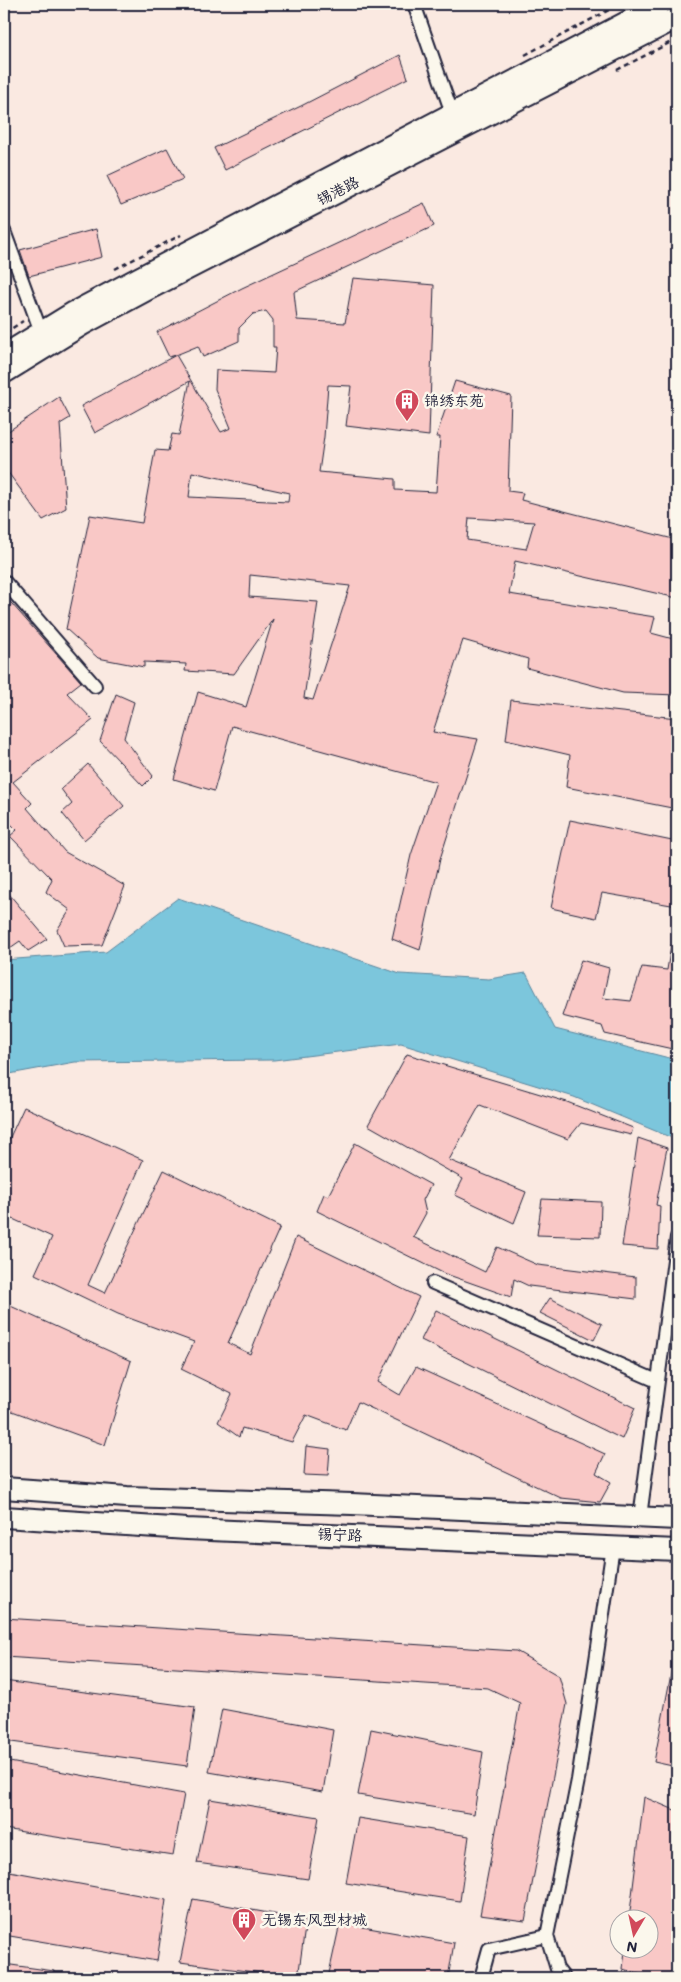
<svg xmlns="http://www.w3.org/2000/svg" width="681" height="1982" font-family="Mali,'LXGW WenKai TC',sans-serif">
<rect width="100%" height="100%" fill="#fae9e1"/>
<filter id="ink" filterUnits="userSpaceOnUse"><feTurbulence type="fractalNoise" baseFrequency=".02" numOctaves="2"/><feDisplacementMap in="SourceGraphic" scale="10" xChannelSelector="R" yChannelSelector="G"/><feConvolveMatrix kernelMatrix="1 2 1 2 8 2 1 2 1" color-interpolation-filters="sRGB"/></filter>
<g filter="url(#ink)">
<path fill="#7cc6dc" stroke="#58849c" d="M 178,898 L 400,974 L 489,979 L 526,973 L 555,1029 L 677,1060 L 677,1140 L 574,1097 L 401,1044 L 274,1060 L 75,1062 L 4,1075 L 4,960 L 106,952 Z"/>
<path fill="#f9c8c6" stroke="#22223b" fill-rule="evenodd" d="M 400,55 L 408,78 L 225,170 L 214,148 L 301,106 Z
M 167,148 L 183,179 L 121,205 L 107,176 Z
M 424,203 L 434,226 L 294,292 L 297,320 L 345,323 L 353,278 L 434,285 L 429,436 L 346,426 L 351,386 L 328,385 L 324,437 L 319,472 L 395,479 L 395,490 L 436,492 L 440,437 L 436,437 L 455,381 L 511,396 L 508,491 L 523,493 L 521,500 L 677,540 L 677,598 L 515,561 L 509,594 L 655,617 L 651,633 L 677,640 L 677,695 L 623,693 L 527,668 L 528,659 L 463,640 L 433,732 L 478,739 L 440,859 L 420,950 L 392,939 L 411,855 L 436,782 L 232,726 L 214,791 L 174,779 L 198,692 L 246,707 L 273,619 L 234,674 L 185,671 L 186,664 L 144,662 L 144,667 L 98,658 L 66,629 L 90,515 L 142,523 L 155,450 L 168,451 L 172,434 L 179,435 L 190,381 L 95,433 L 81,406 L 176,355 L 169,357 L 157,332 L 242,288 ZM 266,311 L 273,320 L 273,347 L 276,347 L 274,373 L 216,370 L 215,389 L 231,428 L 221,432 L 176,355 L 198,346 L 203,357 L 239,341 L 239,328 L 253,314 ZM 192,472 L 289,493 L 288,502 L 189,497 ZM 469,518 L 534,522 L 526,549 L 467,540 ZM 250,575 L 350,586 L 313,700 L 304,698 L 318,602 L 249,597 Z
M 96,229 L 102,257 L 29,276 L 20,250 Z
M 59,397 L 70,418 L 60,424 L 66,508 L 43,520 L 4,467 L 4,434 Z
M 4,595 L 81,682 L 67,693 L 93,720 L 13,782 L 32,803 L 27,808 L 65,852 L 125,886 L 102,945 L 64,946 L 57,930 L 70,910 L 46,892 L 52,879 L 10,836 L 17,830 L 4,817 Z
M 116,694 L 134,702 L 124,738 L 153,776 L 143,786 L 100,741 Z
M 511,700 L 677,718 L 677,809 L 566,787 L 570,755 L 506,740 Z
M 88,764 L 124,806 L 84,840 L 62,813 L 72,804 L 61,789 Z
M 570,820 L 677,842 L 677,906 L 602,893 L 596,918 L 551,908 Z
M 4,888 L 47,939 L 28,951 L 20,941 L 10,948 L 4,940 Z
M 671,945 L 677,945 L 677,1050 L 605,1034 L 602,1026 L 562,1016 L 581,960 L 609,968 L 603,998 L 631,1001 L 642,967 L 667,970 Z
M 407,1054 L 567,1102 L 633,1128 L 631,1135 L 581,1123 L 568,1139 L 480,1105 L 449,1160 L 526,1192 L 514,1223 L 455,1195 L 463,1179 L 368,1125 Z
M 24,1107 L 143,1160 L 88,1285 L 105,1293 L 164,1170 L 280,1227 L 228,1343 L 250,1354 L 296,1237 L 419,1297 L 378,1382 L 400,1395 L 416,1367 L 605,1454 L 596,1473 L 611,1482 L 600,1502 L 561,1498 L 358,1402 L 346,1430 L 306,1415 L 292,1442 L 242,1428 L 239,1437 L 218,1422 L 232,1394 L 181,1369 L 194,1342 L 118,1314 L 35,1274 L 52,1237 L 4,1215 L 4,1150 Z
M 638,1138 L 667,1148 L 656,1205 L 660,1206 L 658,1249 L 622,1246 Z
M 355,1143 L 431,1185 L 423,1200 L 426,1213 L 413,1237 L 485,1272 L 497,1247 L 538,1265 L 636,1277 L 636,1299 L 529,1286 L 514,1279 L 511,1297 L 443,1273 L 317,1211 L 324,1194 L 328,1196 Z
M 542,1199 L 601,1202 L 600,1237 L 537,1235 Z
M 550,1298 L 602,1324 L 594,1340 L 540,1313 Z
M 4,1303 L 131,1361 L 105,1445 L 4,1408 Z
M 436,1310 L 635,1408 L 622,1439 L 421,1340 Z
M 306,1446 L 330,1449 L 328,1476 L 304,1475 Z
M 4,1618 L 516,1651 L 559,1676 L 567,1704 L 525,1921 L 480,1915 L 520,1703 L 488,1688 L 4,1657 Z
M 672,1669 L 677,1670 L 677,1767 L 654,1762 Z
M 4,1681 L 195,1707 L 187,1766 L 4,1741 Z
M 222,1709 L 333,1730 L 323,1792 L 209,1772 Z
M 371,1729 L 483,1752 L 474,1814 L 358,1795 Z
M 4,1761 L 184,1794 L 173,1855 L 4,1829 Z
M 644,1797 L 677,1811 L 677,1978 L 651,1978 L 623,1969 L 625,1950 L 648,1950 L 648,1920 L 629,1920 Z
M 210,1799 L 319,1817 L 308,1879 L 197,1863 Z
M 358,1818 L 469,1836 L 460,1901 L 346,1883 Z
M 4,1870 L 166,1900 L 157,1961 L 4,1935 Z
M 193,1899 L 306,1920 L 298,1978 L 180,1962 Z
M 340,1923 L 454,1943 L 448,1978 L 328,1978 Z
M 4,1964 L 54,1971 L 54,1978 L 4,1978 Z"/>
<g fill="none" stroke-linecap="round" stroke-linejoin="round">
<defs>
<path id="minor" d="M 414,4 L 452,113
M 4,231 L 41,332
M 4,581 L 95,686
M 433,1283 L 657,1381
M 640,1517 L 677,1237
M 481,1978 L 489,1949 L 547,1936
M 564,1978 L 557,1969 L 547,1936 L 578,1780 L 613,1547"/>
<path id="primary" d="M 4,355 L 74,312 L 140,277 L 661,4
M 4,373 L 82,325 L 147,290 L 677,18
M 4,1488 L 127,1497 L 352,1504 L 677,1519
M 4,1517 L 187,1529 L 677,1550"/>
</defs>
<use href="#minor" stroke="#22223b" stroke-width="16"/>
<use href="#primary" stroke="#22223b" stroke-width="24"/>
<path stroke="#22223b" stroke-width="2.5" stroke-dasharray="5 4" stroke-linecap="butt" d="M 525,55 L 620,4
M 617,70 L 677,39
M 115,269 L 181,235
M 5,333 L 23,321
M 4,394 L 11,389"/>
<use href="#minor" stroke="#fbf7ec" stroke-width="12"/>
<use href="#primary" stroke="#fbf7ec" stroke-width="20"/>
</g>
</g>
<defs>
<symbol id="building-pin" viewBox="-11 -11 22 30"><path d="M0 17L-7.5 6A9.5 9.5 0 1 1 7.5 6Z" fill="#d1495b" stroke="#fbf7ec"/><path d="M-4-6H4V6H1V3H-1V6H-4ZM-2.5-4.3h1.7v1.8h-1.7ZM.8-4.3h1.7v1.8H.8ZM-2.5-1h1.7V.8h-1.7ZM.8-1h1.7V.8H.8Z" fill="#fff"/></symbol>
</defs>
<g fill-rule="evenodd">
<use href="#building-pin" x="393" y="387" width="28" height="38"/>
<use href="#building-pin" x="230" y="1906" width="28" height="38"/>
</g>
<g text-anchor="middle" stroke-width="5" stroke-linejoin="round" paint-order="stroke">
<g font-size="15" fill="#22223b" stroke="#fbf7ec">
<text transform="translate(338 191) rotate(-27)" y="5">锡港路</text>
<text transform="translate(340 1535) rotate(2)" y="5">锡宁路</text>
</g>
<g font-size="15" fill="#22223b" stroke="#fbf7ec" text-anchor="start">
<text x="424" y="406">锦绣东苑</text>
<text x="262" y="1925">无锡东风型材城</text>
</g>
</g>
<rect width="681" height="1982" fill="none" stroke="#fbf7ec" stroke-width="20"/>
<rect x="10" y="10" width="661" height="1962" fill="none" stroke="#22223b" stroke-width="2" filter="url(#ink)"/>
<g transform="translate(634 1934) rotate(189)"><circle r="24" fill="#fbf7ec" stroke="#a4a2a5"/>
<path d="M0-4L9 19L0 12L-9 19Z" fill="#d1495b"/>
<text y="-8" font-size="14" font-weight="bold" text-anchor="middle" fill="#22223b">N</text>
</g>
</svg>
